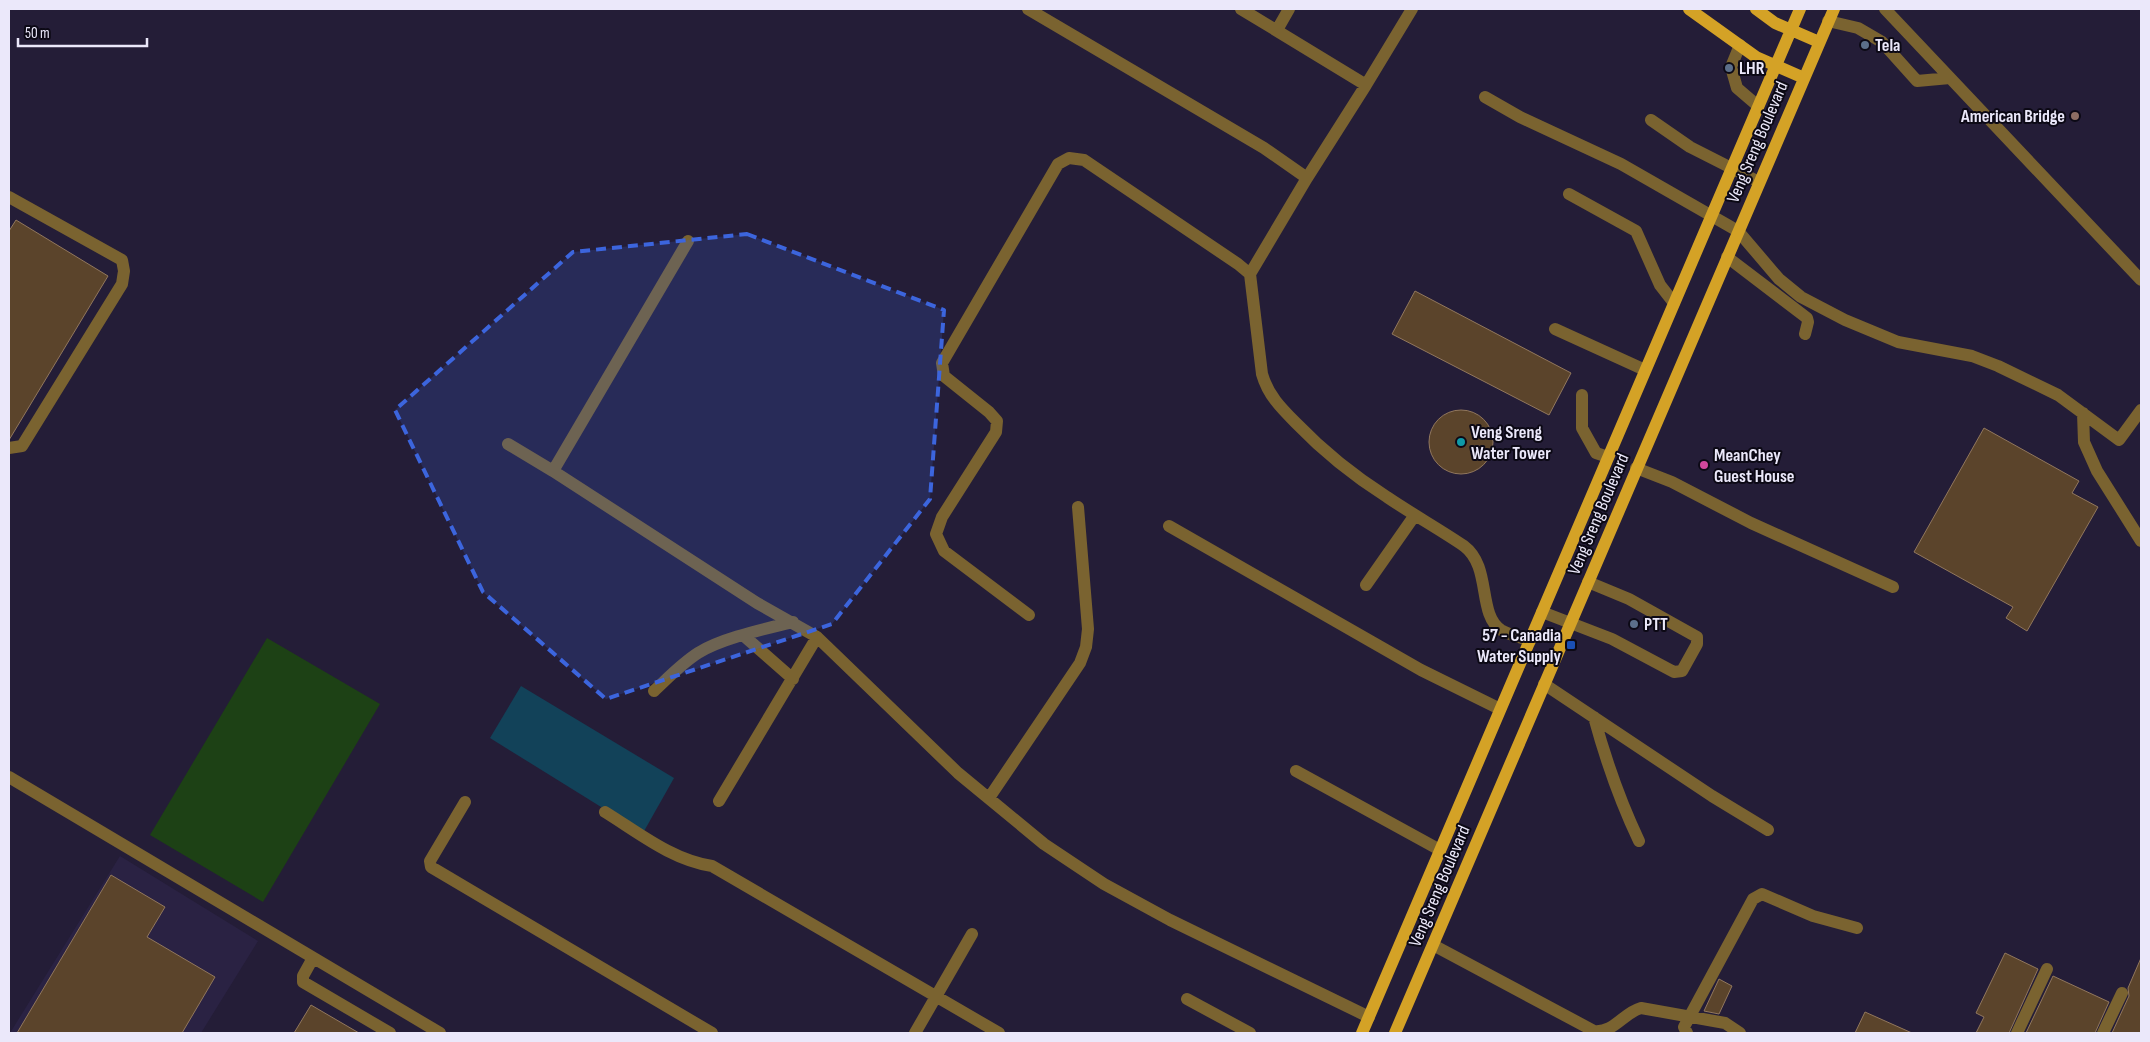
<svg xmlns="http://www.w3.org/2000/svg" width="2150" height="1042" font-family="'Sofia Sans Condensed',sans-serif">
<rect width="100%" height="100%" fill="#241d37"/>
<path fill="#2a2243" d="M 120,856 L 258,941 L 201,1033 L 10,1033 Z"/>
<path fill="#1d4115" d="M 267,638 L 380,704 L 263,902 L 150,835 Z"/>
<path fill="#124259" d="M 521,686 L 674,778 L 643,833 L 490,738 Z"/>
<path fill="#5b442b" stroke="#91775d" d="M 16,220 L 108,276 L 9,440 L 9,231 Z
M 1415,291 L 1571,373 L 1549,415 L 1392,334 Z
M1429 442a32 32 0 1 1 64 0a32 32 0 1 1-64 0Z
M 1984,428 L 2079,481 L 2072,493 L 2098,507 L 2027,631 L 2006,618 L 2013,607 L 1914,552 Z
M 111,875 L 165,907 L 147,937 L 215,977 L 182,1033 L 17,1033 Z
M 2005,953 L 2038,969 L 2009,1033 L 1976,1033 L 1984,1017 L 1976,1013 Z
M 2141,958 L 2141,1033 L 2112,1033 L 2129,996 L 2128,988 Z
M 2053,976 L 2109,1002 L 2095,1033 L 2026,1033 Z
M 1719,979 L 1732,986 L 1719,1014 L 1704,1011 Z
M 311,1005 L 359,1033 L 294,1033 Z
M 1865,1012 L 1912,1033 L 1855,1033 Z"/>
<g fill="none" stroke-linecap="round" stroke-linejoin="round">
<path stroke="#7a6330" stroke-width="12" d="M 1028,9 L 1264,148 L 1307,178
M 1241,9 L 1366,85 L 1412,9
M 1885,9 L 2141,280
M 1828,21 L 1858,28 L 1882,42 L 1917,81 L 1950,78
M 1277,30 L 1289,9
M 1740,45 L 1731,67 L 1737,88 L 1758,106
M 1485,97 L 1520,117 L 1621,164 L 1738,231 L 1779,279 L 1801,297 L 1845,320 L 1898,342 L 1972,356 L 1998,366 L 2058,395 L 2119,440 L 2141,410
M 1651,120 L 1690,147 L 1759,182
M 1569,194 L 1636,231 L 1660,285 L 1674,303
M 9,197 L 122,260 L 124,271 L 122,284 L 22,446 L 9,448
M 1727,257 L 1807,318 L 1808,322 L 1805,334
M 1250,274 L 1307,178 L 1366,85
M 1555,329 L 1645,370
M 1582,395 L 1582,428 L 1596,453 L 1608,457
M 2083,413 L 2084,442 L 2097,471 L 2141,541
M 508,444 L 553,471 L 757,603 L 817,637 L 958,773 L 1044,844 L 1104,884 L 1170,920 L 1369,1017
M 1636,468 L 1672,482 L 1751,523 L 1893,587
M 553,471 L 688,241
M 1169,526 L 1421,670 L 1500,709
M 1366,585 L 1415,515
M 1542,612 L 1612,639 L 1674,672 L 1682,671 L 1697,644 L 1697,637 L 1629,599 L 1588,582
M 1029,615 L 944,551 L 936,534 L 942,517 L 996,432 L 997,421 L 989,412 L 944,376 L 942,363 L 1058,164 L 1069,158 L 1084,160 L 1238,264 L 1250,274 L 1262,374 C 1268,395 1281,408 1296,423 C 1323,451 1354,476 1387,497 C 1412,514 1439,529 1464,546 C 1492,567 1477,614 1501,630 C 1509,635 1521,637 1530,641
M 744,636 L 793,679
M 1544,684 L 1712,796 L 1768,830
M 654,691 C 668,678 681,664 698,653 C 722,638 765,629 793,622
M 1594,717 C 1606,761 1620,801 1639,841
M 1296,771 L 1440,850
M 9,777 L 440,1033
M 989,798 L 1080,663 L 1086,647 L 1088,629 L 1078,507
M 719,801 L 817,637
M 465,802 L 430,861 L 431,867 L 712,1033
M 605,812 C 639,833 672,860 712,866 L 999,1033
M 1433,945 L 1594,1031 C 1614,1033 1623,1013 1641,1008 L 1725,1023 L 1740,1033
M 313,958 L 303,976 L 303,982 L 390,1033
M 1187,999 L 1250,1033
M 915,1033 L 972,934
M 1687,1033 L 1684,1027 L 1753,899 L 1762,894 L 1813,916 L 1857,928
M 2017,1033 L 2047,969
M 2103,1033 L 2122,993"/>
<path stroke="#d4a226" stroke-width="12" d="M 1689,9 L 1756,57 L 1804,78
M 1756,9 L 1775,23 L 1819,42
M 1362,1033 L 1800,9
M 1395,1033 L 1834,9"/>
</g>
<path fill="#3c65dd" fill-opacity="0.2" stroke="#3c65dd" stroke-width="4" stroke-dasharray="10 6" stroke-linejoin="round" d="M 747,234 L 944,310 L 930,499 L 832,624 L 606,699 L 483,592 L 395,410 L 573,252 Z"/>
<g fill="#5c6f8a" stroke="#0c0915" stroke-width="2">
<circle cx="1865" cy="45" r="5"/>
<circle cx="1729" cy="68" r="5"/>
<circle cx="1634" cy="624" r="5"/>
</g>
<circle fill="#8d6e63" stroke="#0c0915" stroke-width="2" cx="2075" cy="116" r="5"/>
<circle fill="#0f9aa8" stroke="#0c0915" stroke-width="2" cx="1461" cy="442" r="5"/>
<circle fill="#d1479c" stroke="#0c0915" stroke-width="2" cx="1704" cy="465" r="5"/>
<rect fill="#1a4fb4" stroke="#0c0915" stroke-width="2" x="1566" y="640" width="10" height="10" rx="2.5"/>
<g text-anchor="middle" stroke-width="4" stroke-linejoin="round" paint-order="stroke">
<g font-size="18" font-weight="bold" fill="#ebe8fa" stroke="#0c0915" text-anchor="start">
<text x="1875" y="51">Tela</text>
<text x="1739" y="74">LHR</text>
<text x="2065" y="122" text-anchor="end">American Bridge</text>
<text x="1471" y="438">Veng Sreng<tspan x="1471" dy="21">Water Tower</tspan></text>
<text x="1714" y="461">MeanChey<tspan x="1714" dy="21">Guest House</tspan></text>
<text x="1644" y="630">PTT</text>
<text x="1561" y="641" text-anchor="end">57 - Canadia<tspan x="1561" dy="21">Water Supply</tspan></text>
</g>
<g font-size="18" fill="#ebe8fa" stroke="#0c0915">
<text transform="translate(1757 142) rotate(-67)" y="6">Veng Sreng Boulevard</text>
<text transform="translate(1598 514) rotate(-67)" y="6">Veng Sreng Boulevard</text>
<text transform="translate(1439 886) rotate(-67)" y="6">Veng Sreng Boulevard</text>
</g>
</g>
<rect width="2150" height="1042" fill="none" stroke="#ebe8fa" stroke-width="20"/>
<path d="M18 38v8h129v-8" fill="none" stroke="#ebe8fa" stroke-width="2.5"/>
<text x="25" y="38" font-size="15" fill="#ebe8fa" stroke="#0c0915" stroke-width="4" paint-order="stroke">50 m</text>
</svg>
